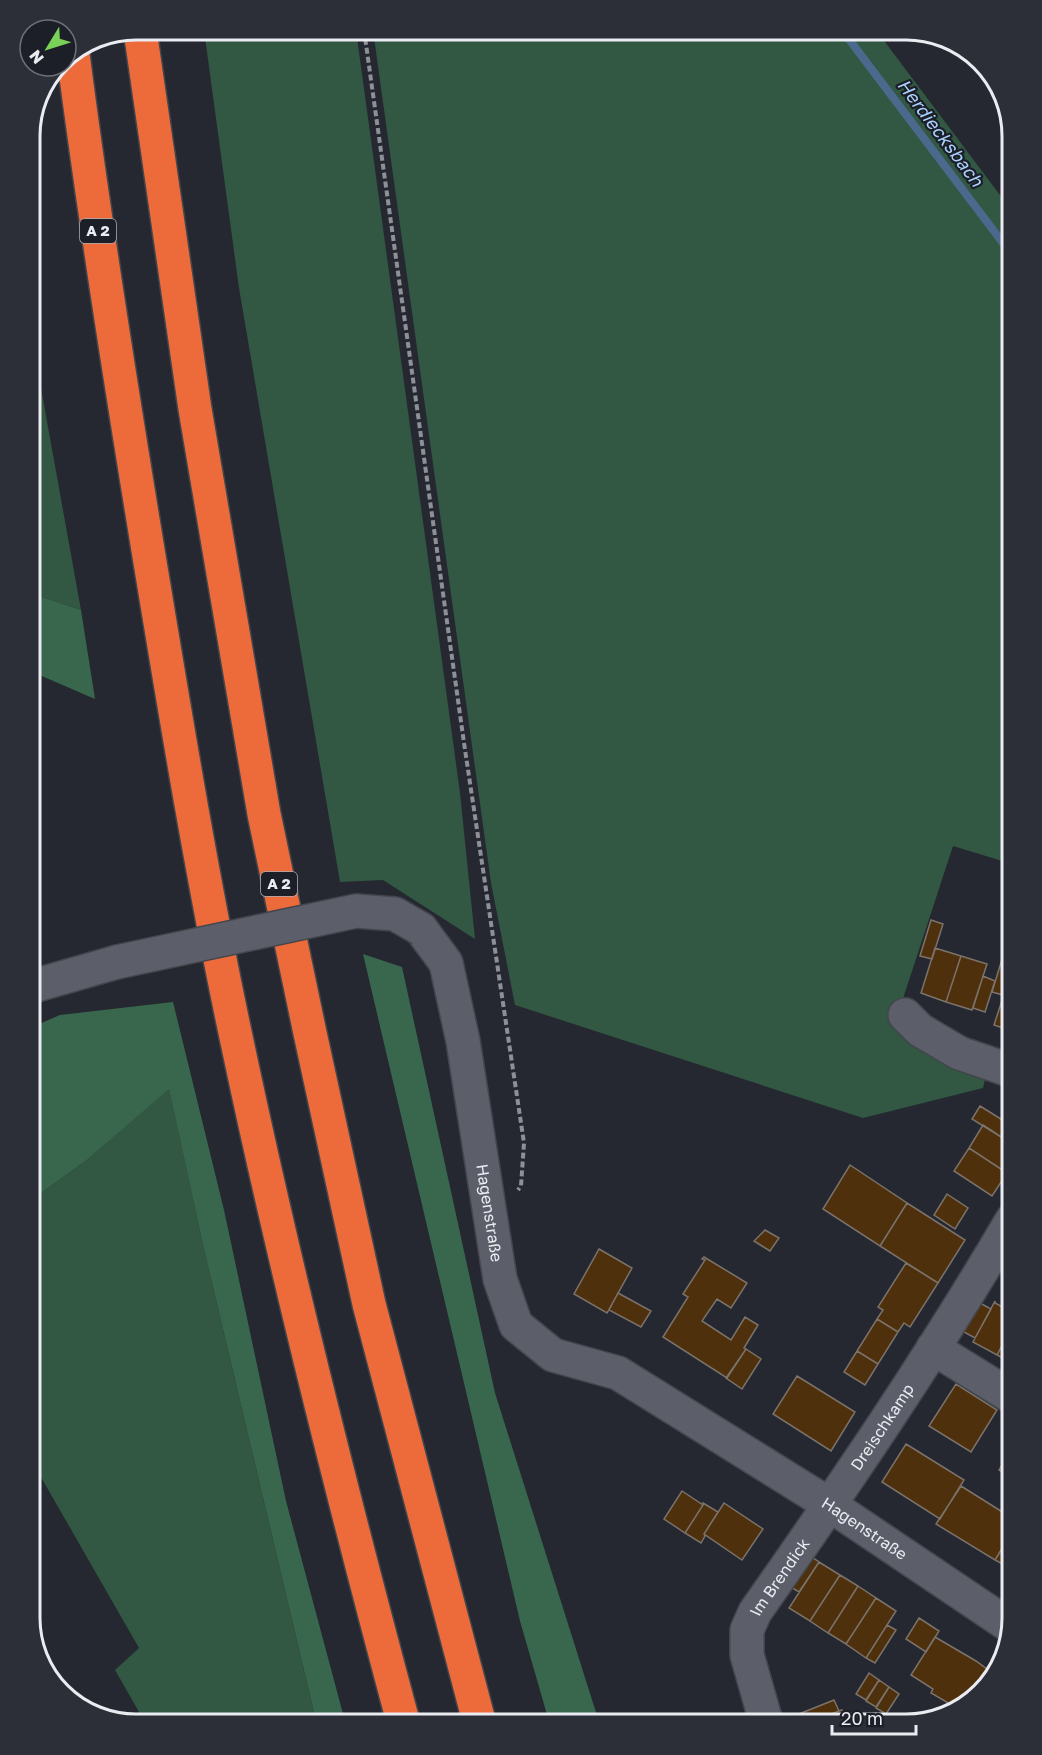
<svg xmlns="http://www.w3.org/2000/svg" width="1042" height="1755" font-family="'Golos Text',sans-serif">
<rect width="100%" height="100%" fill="#252830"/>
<path fill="#325742" d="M 204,30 L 356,30 L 460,793 L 475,939 L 383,880 L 340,882 L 239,288 Z
M 373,30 L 876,30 L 1012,211 L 1012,864 L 953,846 L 895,1023 L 987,1071 L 983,1088 L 863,1118 L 515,1005 L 491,883 Z
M 30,327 L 81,610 L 30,593 Z
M 169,1088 L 203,1245 L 317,1725 L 130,1725 L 119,1721 L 139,1712 L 115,1670 L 139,1648 L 30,1458 L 30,1201 L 87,1160 Z"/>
<path fill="#38674d" d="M 30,593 L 81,610 L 95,699 L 30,671 Z
M 363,954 L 402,967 L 495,1393 L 600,1725 L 550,1725 L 520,1621 Z
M 173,1002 L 224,1210 L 286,1501 L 346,1725 L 317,1725 L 203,1245 L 169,1089 L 87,1160 L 30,1201 L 30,1028 L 60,1015 Z"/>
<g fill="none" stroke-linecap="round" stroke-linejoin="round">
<path stroke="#4a698c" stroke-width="8" d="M 842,30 L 1012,255"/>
</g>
<path fill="#4f300c" stroke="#7b736b" stroke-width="1.5" d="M 931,920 L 943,924 L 932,959 L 920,956 Z
M 935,948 L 961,956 L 946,1002 L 921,993 Z
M 961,956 L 987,964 L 972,1010 L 946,1002 Z
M 1003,956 L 1012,959 L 1012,968 L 1003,995 L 992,992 Z
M 983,976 L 995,981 L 985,1012 L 973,1008 Z
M 1009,979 L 1012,980 L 1012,1031 L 994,1025 Z
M 980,1106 L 1009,1124 L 1001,1137 L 972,1119 Z
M 983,1125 L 1012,1144 L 1012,1164 L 1007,1173 L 969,1148 Z
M 969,1148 L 1007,1173 L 992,1196 L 954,1171 Z
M 850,1165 L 907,1203 L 880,1246 L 823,1209 Z
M 947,1194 L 968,1208 L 955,1229 L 934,1215 Z
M 907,1203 L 965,1240 L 938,1283 L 880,1246 Z
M 765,1230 L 779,1238 L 770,1251 L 754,1241 Z
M 599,1249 L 632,1268 L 607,1313 L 574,1294 Z
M 704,1257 L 747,1283 L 731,1308 L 717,1299 L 702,1321 L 731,1340 L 745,1317 L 758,1325 L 744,1348 L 746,1349 L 727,1378 L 663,1337 L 688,1297 L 683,1294 L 705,1260 L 702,1259 Z
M 906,1263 L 938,1283 L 910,1327 L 904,1323 L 898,1332 L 877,1319 L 883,1310 L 878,1307 Z
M 618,1293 L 651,1311 L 641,1327 L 609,1310 Z
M 995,1301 L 995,1303 L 1010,1311 L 1012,1308 L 1012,1327 L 997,1355 L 973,1342 Z
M 980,1303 L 991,1309 L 975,1338 L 964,1332 Z
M 877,1319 L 898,1332 L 878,1364 L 857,1351 Z
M 1012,1327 L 1012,1363 L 997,1355 Z
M 746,1349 L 761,1359 L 742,1389 L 726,1378 Z
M 857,1351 L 878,1364 L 865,1385 L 844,1372 Z
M 797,1376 L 855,1412 L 831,1451 L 773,1414 Z
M 956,1384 L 997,1410 L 971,1452 L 929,1426 Z
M 906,1444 L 964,1480 L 940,1519 L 882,1482 Z
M 1012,1449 L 1012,1478 L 999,1470 Z
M 961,1486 L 1012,1518 L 1012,1533 L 995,1560 L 936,1524 Z
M 682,1491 L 703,1505 L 685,1533 L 664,1519 Z
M 703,1503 L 718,1512 L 704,1534 L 705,1536 L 701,1543 L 685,1533 L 703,1505 Z
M 724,1503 L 763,1529 L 742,1560 L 704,1534 Z
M 1008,1538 L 1012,1541 L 1012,1556 L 1006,1566 L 995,1560 Z
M 806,1553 L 819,1562 L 799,1592 L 786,1584 Z
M 1012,1556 L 1012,1570 L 1006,1566 Z
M 819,1562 L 840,1575 L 810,1621 L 789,1608 Z
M 840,1575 L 858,1586 L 828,1633 L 810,1621 Z
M 858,1586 L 876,1598 L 846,1644 L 828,1633 Z
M 876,1598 L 896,1611 L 866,1658 L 846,1644 Z
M 919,1618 L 939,1631 L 926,1652 L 906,1639 Z
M 887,1625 L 896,1630 L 875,1663 L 866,1658 Z
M 935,1637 L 976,1661 L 995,1675 L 960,1707 L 956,1705 L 955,1707 L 931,1693 L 933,1689 L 911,1675 Z
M 869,1673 L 879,1680 L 866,1700 L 856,1694 Z
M 879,1680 L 889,1687 L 876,1707 L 866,1701 Z
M 889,1687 L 899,1694 L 886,1714 L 876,1708 Z
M 834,1700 L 839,1711 L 804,1725 L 799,1714 Z
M 842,1710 L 848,1725 L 804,1725 L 839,1711 Z"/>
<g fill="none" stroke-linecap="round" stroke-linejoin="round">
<defs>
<g id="minor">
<path id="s1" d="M 421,929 L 446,963 L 463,1041 L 500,1279 L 516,1325 L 553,1355 L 618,1373 L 830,1505 L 1010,1626"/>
<path d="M 30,987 L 117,962"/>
<path d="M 905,1015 L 920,1030 L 959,1053 L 1012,1071"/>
<path d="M 933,1348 L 1012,1397"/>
<path id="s2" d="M 767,1725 L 747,1655 L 747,1630 L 755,1612 C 845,1484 933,1355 1012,1220"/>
</g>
<path id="highway" d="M 140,30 L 195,409 L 264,814 L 310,1033 L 369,1304 L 480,1725
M 73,54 C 95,224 122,393 150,562 C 177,725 204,889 239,1051 C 287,1277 344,1502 404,1725"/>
</defs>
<use href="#minor" stroke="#43464c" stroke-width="36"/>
<use href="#highway" stroke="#43464c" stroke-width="36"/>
<path stroke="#8d9096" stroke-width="4" stroke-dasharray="6 3" stroke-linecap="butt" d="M 364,30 L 464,743 L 524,1143 L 521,1186 L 518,1190"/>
<use href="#minor" stroke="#5c5f69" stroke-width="33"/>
<use href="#highway" stroke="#ed6a3a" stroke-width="33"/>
<defs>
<path id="minor-bridge" d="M 117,962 L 356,911 L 395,914 L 421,929"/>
</defs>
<use href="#minor-bridge" stroke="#43464c" stroke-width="36" stroke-linecap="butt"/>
<use href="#minor-bridge" stroke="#5c5f69" stroke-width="33"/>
</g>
<g text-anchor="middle" stroke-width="4.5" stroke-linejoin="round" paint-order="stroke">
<g fill="#1c1f27" stroke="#acaeb5" stroke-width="1.5">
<rect x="80" y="219" width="36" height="24" rx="4.5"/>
<rect x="261" y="872" width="36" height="24" rx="4.5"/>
</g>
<g font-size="15" font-weight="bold" fill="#eaecf2">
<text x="98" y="236">A 2</text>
<text x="279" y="889">A 2</text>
</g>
<g font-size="16" fill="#eaecf2" stroke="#1c1f27">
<text dy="6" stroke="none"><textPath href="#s1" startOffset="296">Hagenstraße</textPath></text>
<text dy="6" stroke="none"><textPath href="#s2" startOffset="342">Dreischkamp</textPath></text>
<text dy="6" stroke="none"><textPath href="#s1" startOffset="818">Hagenstraße</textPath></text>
<text dy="6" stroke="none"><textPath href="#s2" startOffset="160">Im Brendick</textPath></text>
</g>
<g font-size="18" font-style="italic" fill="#a9d1ff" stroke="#1c1f27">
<text transform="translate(940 133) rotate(53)" y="6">Herdiecksbach</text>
</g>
</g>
<path d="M0 0H1042V1755H0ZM136 40H906A96 96 0 0 1 1002 136V1618A96 96 0 0 1 906 1714H136A96 96 0 0 1 40 1618V136A96 96 0 0 1 136 40Z" fill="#2c2f37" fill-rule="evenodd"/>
<path fill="none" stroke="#eaecf2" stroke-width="3" d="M136 40H906A96 96 0 0 1 1002 136V1618A96 96 0 0 1 906 1714H136A96 96 0 0 1 40 1618V136A96 96 0 0 1 136 40Z"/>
<g transform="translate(48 48) rotate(232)"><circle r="28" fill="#1c1f27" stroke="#6e7178" stroke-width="1.5"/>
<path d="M0-4.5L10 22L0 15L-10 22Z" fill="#79d157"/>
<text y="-9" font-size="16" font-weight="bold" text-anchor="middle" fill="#eaecf2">N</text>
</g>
<path d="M832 1725v9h84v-9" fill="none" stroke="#eaecf2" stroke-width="3"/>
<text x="841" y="1725" font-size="18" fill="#eaecf2" stroke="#1c1f27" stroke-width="4.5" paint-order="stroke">20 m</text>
</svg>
